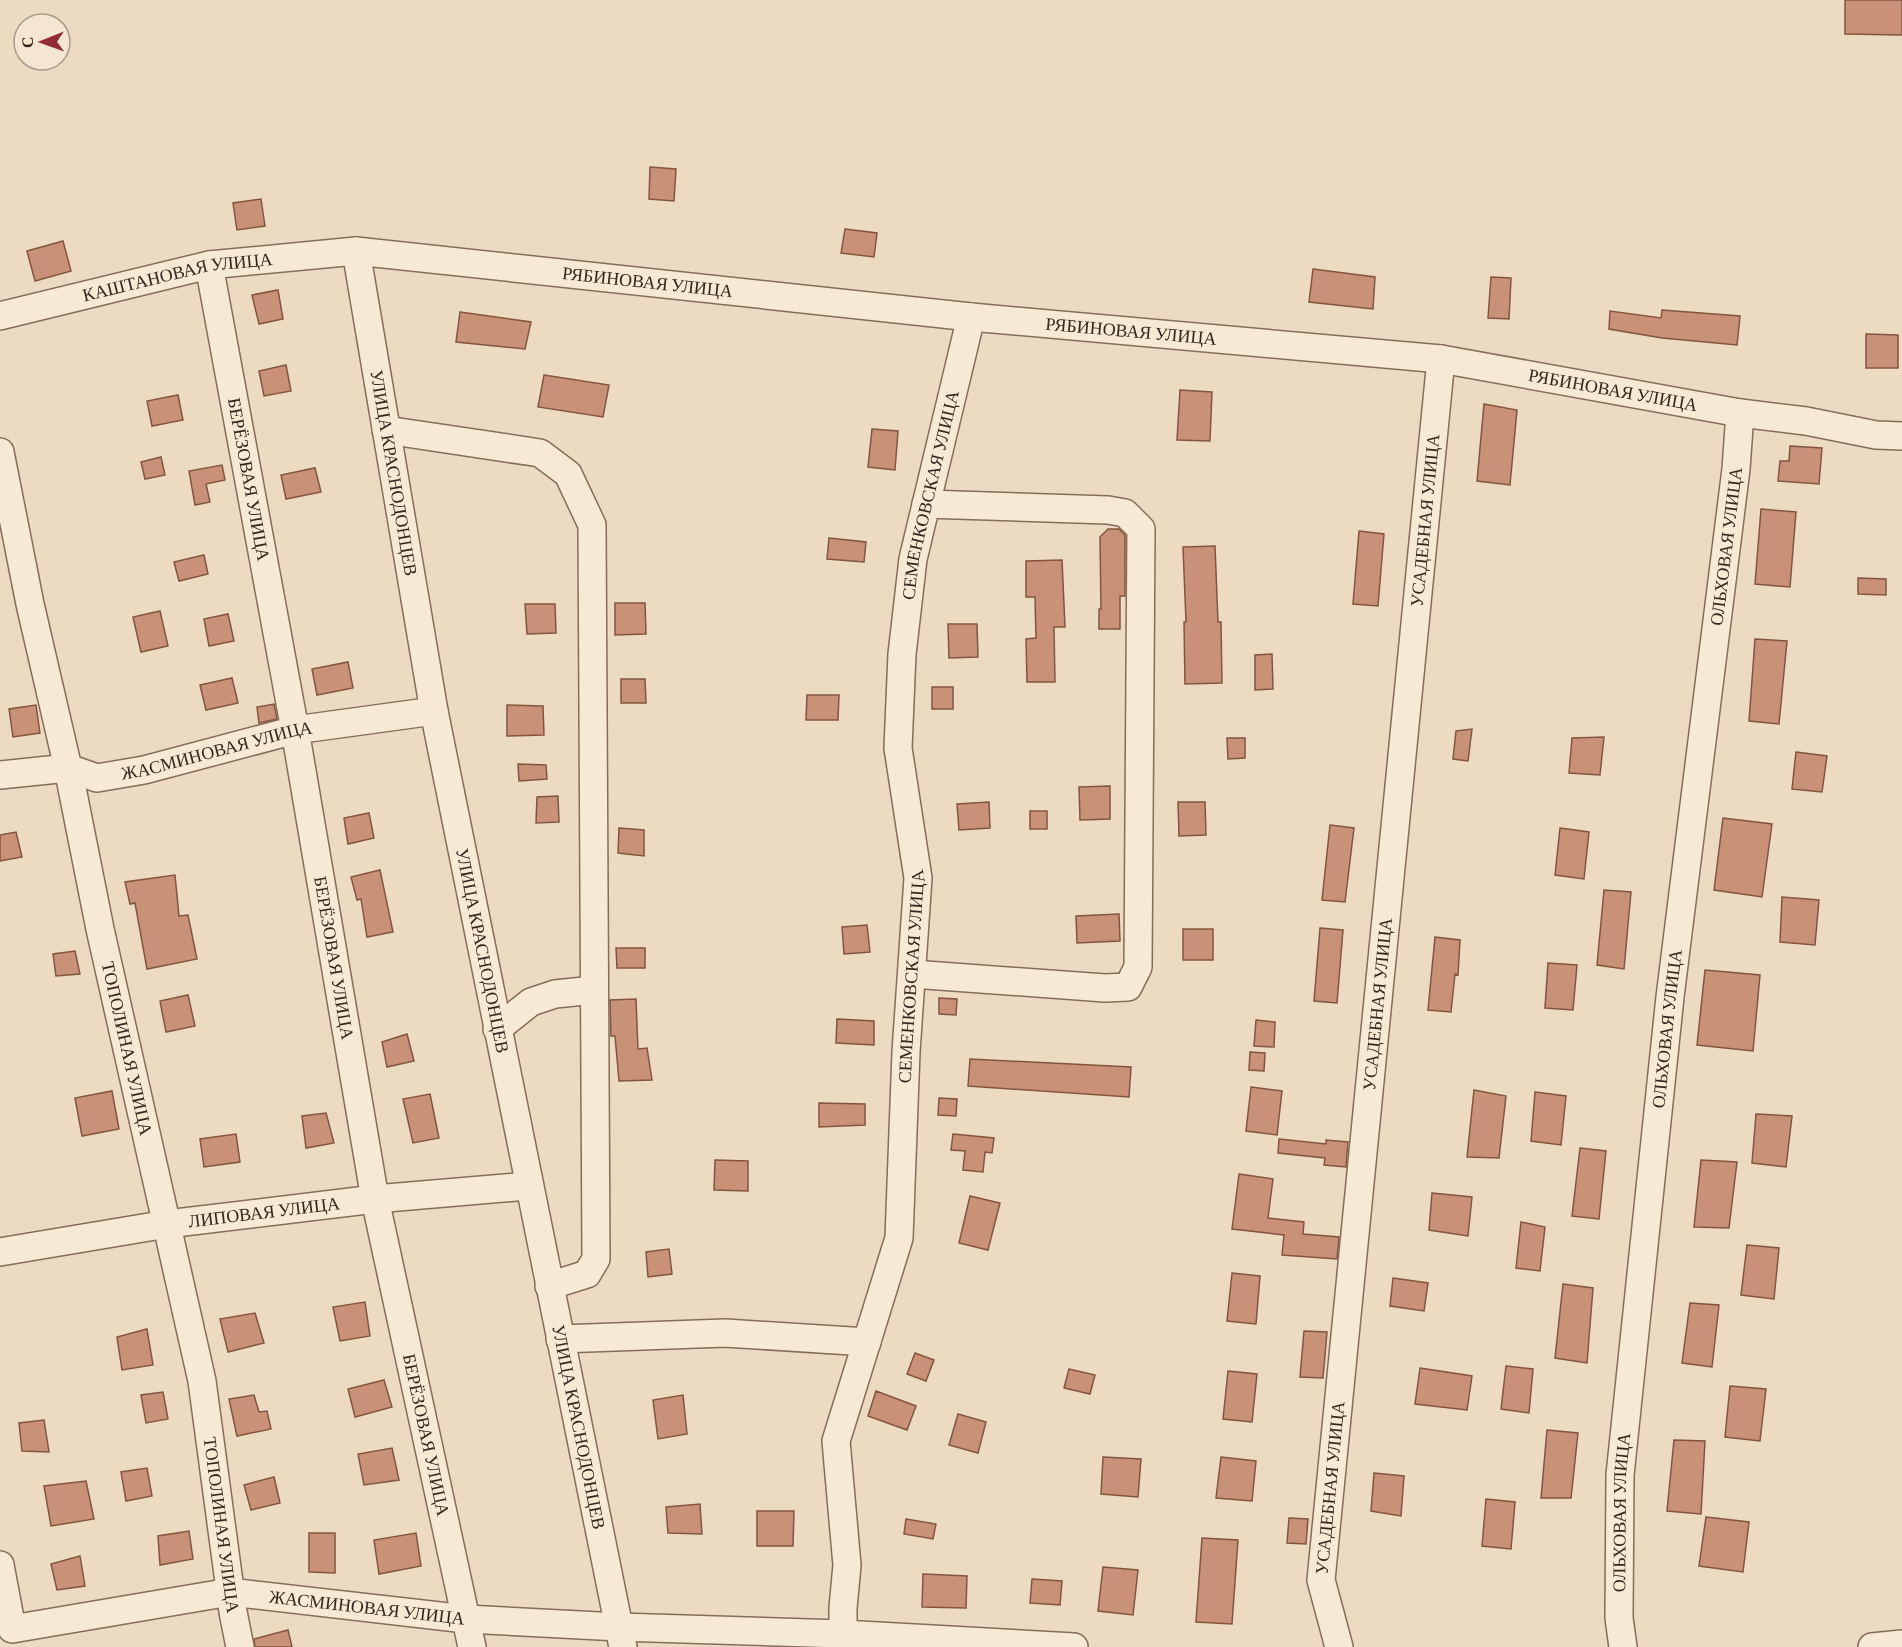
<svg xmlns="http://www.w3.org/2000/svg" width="1902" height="1647" font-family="'Crimson Pro',serif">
<rect width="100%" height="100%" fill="#ecdbc1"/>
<path fill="#c99278" stroke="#835540" stroke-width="1.5" d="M 1845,0 L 1902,0 L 1902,35 L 1845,34 Z
M 650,167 L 676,169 L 674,201 L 649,199 Z
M 261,199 L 265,226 L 237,230 L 233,203 Z
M 845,229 L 877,233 L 874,257 L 841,253 Z
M 63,241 L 71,271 L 35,281 L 27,251 Z
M 1313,269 L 1375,277 L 1373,309 L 1309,302 Z
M 1491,277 L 1511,278 L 1509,319 L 1488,318 Z
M 278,290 L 283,319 L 259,324 L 252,295 Z
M 1662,310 L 1740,316 L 1737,345 L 1662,338 L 1609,329 L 1610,311 L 1661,318 Z
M 460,312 L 531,322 L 525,349 L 456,342 Z
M 1866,334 L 1898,335 L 1898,368 L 1866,368 Z
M 286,365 L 291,391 L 264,396 L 259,371 Z
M 544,375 L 609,385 L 603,417 L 538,407 Z
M 1180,390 L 1212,392 L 1210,441 L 1177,440 Z
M 178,395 L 183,420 L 152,426 L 147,401 Z
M 1484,404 L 1517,410 L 1510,485 L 1477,481 Z
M 872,429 L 898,431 L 895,470 L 868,467 Z
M 1790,446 L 1822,448 L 1819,484 L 1778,481 L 1780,461 L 1789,461 Z
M 161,457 L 165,475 L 145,479 L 141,462 Z
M 222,465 L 225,480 L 206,484 L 210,502 L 195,505 L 189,471 Z
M 315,468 L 321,492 L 286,499 L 281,475 Z
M 1761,509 L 1796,512 L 1790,587 L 1755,584 Z
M 1108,529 L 1119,529 L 1125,535 L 1125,596 L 1120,596 L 1120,629 L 1099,629 L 1099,609 L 1101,609 L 1100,537 Z
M 1359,531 L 1384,534 L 1378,606 L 1353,604 Z
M 829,538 L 866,542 L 864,562 L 827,559 Z
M 1215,546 L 1218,622 L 1221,622 L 1222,683 L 1185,684 L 1184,622 L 1186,622 L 1183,547 Z
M 204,555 L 208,574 L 179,581 L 174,562 Z
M 1062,560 L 1065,627 L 1054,627 L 1055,682 L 1027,682 L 1026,639 L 1036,638 L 1035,597 L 1026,597 L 1026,561 Z
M 1858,578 L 1886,579 L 1886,595 L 1858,594 Z
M 615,603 L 645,603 L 646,634 L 615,635 Z
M 525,604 L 555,604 L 556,633 L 527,634 Z
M 160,611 L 168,646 L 141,652 L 133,617 Z
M 228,614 L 234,641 L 209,646 L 204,619 Z
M 948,624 L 977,624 L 978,657 L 949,658 Z
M 1755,639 L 1787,641 L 1779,724 L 1749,721 Z
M 1272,654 L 1273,689 L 1255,690 L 1255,655 Z
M 348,662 L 353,688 L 317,695 L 312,669 Z
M 232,678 L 238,703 L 206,710 L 200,685 Z
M 621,679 L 645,679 L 646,703 L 621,703 Z
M 932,687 L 953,687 L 953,709 L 932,709 Z
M 807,695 L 839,695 L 838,720 L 806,720 Z
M 274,704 L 277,719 L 259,723 L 257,707 Z
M 36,705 L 40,733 L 13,737 L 9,709 Z
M 507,705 L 543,706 L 544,735 L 507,736 Z
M 1472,729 L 1468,761 L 1453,759 L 1456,731 Z
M 1604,737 L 1600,775 L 1569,773 L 1572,738 Z
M 1227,738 L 1245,738 L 1245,758 L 1228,759 Z
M 1796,752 L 1827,756 L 1822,792 L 1792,789 Z
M 518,764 L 546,765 L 547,779 L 519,781 Z
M 1110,786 L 1110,819 L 1080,820 L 1079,787 Z
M 558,796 L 559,822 L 536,823 L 537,797 Z
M 989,802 L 990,828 L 959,830 L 957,804 Z
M 1178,802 L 1205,802 L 1206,835 L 1179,836 Z
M 1030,811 L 1047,811 L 1047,829 L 1030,829 Z
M 369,813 L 374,838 L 348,844 L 344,818 Z
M 1723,818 L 1772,824 L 1762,897 L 1714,890 Z
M 1330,825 L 1354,828 L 1345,902 L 1322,900 Z
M 619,828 L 644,830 L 644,856 L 618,853 Z
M 1560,828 L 1589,832 L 1584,879 L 1555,875 Z
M 16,832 L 22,857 L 0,861 L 0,835 Z
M 380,870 L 393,932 L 367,937 L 361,899 L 357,900 L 351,877 Z
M 175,875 L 179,916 L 188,915 L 197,959 L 147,969 L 135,903 L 130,904 L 125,882 Z
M 1604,890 L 1631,892 L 1624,969 L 1597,965 Z
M 1782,897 L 1819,900 L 1815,945 L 1780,942 Z
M 1119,914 L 1120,941 L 1077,943 L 1076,916 Z
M 867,925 L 870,952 L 844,954 L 842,927 Z
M 1320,928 L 1343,930 L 1337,1003 L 1314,1001 Z
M 1183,929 L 1213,929 L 1213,960 L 1183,960 Z
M 1435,937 L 1460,940 L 1458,975 L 1455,974 L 1451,1012 L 1428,1010 Z
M 616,948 L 645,948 L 645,968 L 617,968 Z
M 75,951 L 80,974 L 56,976 L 53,954 Z
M 1548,963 L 1577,965 L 1573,1010 L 1545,1008 Z
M 1705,970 L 1760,975 L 1753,1051 L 1697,1045 Z
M 188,995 L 195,1026 L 166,1032 L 160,1001 Z
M 939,998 L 957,999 L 956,1015 L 939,1014 Z
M 636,999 L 638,1049 L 647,1048 L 652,1080 L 619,1081 L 615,1036 L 611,1036 L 610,1000 Z
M 837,1019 L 874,1021 L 874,1045 L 836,1043 Z
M 1256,1020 L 1275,1022 L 1274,1047 L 1254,1046 Z
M 407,1034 L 414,1061 L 387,1067 L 382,1042 Z
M 1250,1052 L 1265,1053 L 1264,1071 L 1249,1070 Z
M 970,1059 L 1131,1067 L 1129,1097 L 968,1086 Z
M 1251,1087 L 1282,1091 L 1277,1135 L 1246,1131 Z
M 1474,1090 L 1506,1096 L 1499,1158 L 1467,1157 Z
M 112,1091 L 119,1129 L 82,1136 L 75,1098 Z
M 1535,1092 L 1566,1096 L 1561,1145 L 1531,1141 Z
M 430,1094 L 439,1138 L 413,1143 L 403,1099 Z
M 939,1098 L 957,1099 L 956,1116 L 938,1115 Z
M 819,1103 L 865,1104 L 865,1125 L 819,1127 Z
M 326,1113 L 334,1143 L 306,1148 L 302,1116 Z
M 1756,1114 L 1792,1116 L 1786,1167 L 1752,1163 Z
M 236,1134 L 240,1162 L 204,1167 L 200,1139 Z
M 953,1134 L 994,1138 L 992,1153 L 985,1152 L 983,1172 L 963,1170 L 965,1151 L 951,1150 Z
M 1279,1139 L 1326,1144 L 1326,1140 L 1348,1142 L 1346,1167 L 1324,1165 L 1325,1158 L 1278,1153 Z
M 1580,1148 L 1606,1151 L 1599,1219 L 1572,1216 Z
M 715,1160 L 748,1161 L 748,1191 L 714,1190 Z
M 1701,1160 L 1737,1162 L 1729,1228 L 1694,1227 Z
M 1239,1174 L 1273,1179 L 1268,1218 L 1304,1222 L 1303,1234 L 1339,1237 L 1337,1259 L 1282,1255 L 1284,1235 L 1232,1229 Z
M 1432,1193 L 1472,1197 L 1468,1236 L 1429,1230 Z
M 970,1196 L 1000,1203 L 988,1250 L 959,1243 Z
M 1521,1222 L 1545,1227 L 1540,1271 L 1516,1268 Z
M 1747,1245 L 1779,1248 L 1774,1299 L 1741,1295 Z
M 669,1249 L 672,1274 L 648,1277 L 646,1252 Z
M 1232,1273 L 1260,1276 L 1256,1324 L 1227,1321 Z
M 1393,1278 L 1428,1283 L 1424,1311 L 1390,1306 Z
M 1563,1284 L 1593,1288 L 1587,1363 L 1555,1358 Z
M 365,1302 L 370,1336 L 340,1341 L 333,1307 Z
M 1690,1303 L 1719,1305 L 1712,1367 L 1682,1363 Z
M 255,1313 L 264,1343 L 228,1352 L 220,1319 Z
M 147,1329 L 153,1365 L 122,1370 L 117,1337 Z
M 1304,1331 L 1327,1332 L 1323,1378 L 1300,1377 Z
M 915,1353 L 934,1360 L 926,1381 L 907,1374 Z
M 1506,1366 L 1533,1369 L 1529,1413 L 1501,1409 Z
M 1420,1368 L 1472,1376 L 1467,1410 L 1415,1404 Z
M 1069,1369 L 1095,1375 L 1090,1394 L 1064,1388 Z
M 1228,1371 L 1257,1374 L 1252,1422 L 1223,1419 Z
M 384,1380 L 392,1407 L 355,1417 L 348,1389 Z
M 1730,1386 L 1766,1389 L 1760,1441 L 1725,1437 Z
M 876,1391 L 916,1406 L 907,1430 L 868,1416 Z
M 163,1392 L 168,1419 L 146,1423 L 141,1395 Z
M 254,1395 L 259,1412 L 267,1411 L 271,1429 L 237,1436 L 229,1399 Z
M 683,1395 L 687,1434 L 658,1439 L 653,1400 Z
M 958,1414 L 986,1422 L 978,1453 L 949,1445 Z
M 44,1420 L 49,1452 L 22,1451 L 19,1423 Z
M 1547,1430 L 1578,1433 L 1571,1498 L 1541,1498 Z
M 1674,1440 L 1705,1441 L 1701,1514 L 1667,1511 Z
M 392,1448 L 399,1480 L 364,1485 L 358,1454 Z
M 1103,1457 L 1141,1459 L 1138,1497 L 1101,1494 Z
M 1221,1457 L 1256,1461 L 1252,1501 L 1216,1498 Z
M 147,1468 L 152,1496 L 126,1501 L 121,1472 Z
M 1374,1473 L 1404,1476 L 1401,1516 L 1371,1511 Z
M 274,1477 L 280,1503 L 251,1510 L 244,1485 Z
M 86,1481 L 94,1519 L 51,1526 L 44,1486 Z
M 1486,1499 L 1515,1502 L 1511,1549 L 1482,1546 Z
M 700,1504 L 702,1534 L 668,1533 L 666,1507 Z
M 757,1511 L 794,1511 L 793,1546 L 757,1546 Z
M 1706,1517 L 1749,1522 L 1743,1572 L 1699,1566 Z
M 1289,1518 L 1308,1519 L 1306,1544 L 1287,1543 Z
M 906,1519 L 936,1524 L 933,1539 L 904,1534 Z
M 189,1531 L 193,1559 L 160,1565 L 158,1536 Z
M 309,1533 L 335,1533 L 335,1573 L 309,1572 Z
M 416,1533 L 421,1566 L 379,1574 L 374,1540 Z
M 1202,1538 L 1238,1540 L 1232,1624 L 1196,1622 Z
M 80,1556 L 85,1586 L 57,1590 L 51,1564 Z
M 1103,1567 L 1138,1570 L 1133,1615 L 1098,1611 Z
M 923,1574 L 967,1576 L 966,1608 L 922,1607 Z
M 1032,1579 L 1062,1581 L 1060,1605 L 1030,1603 Z
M 288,1630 L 292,1647 L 255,1647 L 254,1639 Z"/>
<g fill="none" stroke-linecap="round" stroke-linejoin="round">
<defs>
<g id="minor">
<path id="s1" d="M 356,251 L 434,711 L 623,1647"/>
<path id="s2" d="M 209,265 L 295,730 L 375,1199 L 472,1647"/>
<path id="s3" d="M 0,316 L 209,265 L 356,251 L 971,317 L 1441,359 L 1740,413 L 1806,421 L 1876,435 L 1902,436"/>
<path d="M 386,430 L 540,453 L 568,474 L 592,525 L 596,1259 L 587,1274 L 549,1286"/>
<path id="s4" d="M 0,452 L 30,604 L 68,768 L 100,929 L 202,1381 L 233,1612 L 240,1647"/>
<path id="s5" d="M 0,775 L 68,768 L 97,778 L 144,770 L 295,730 L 434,711"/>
<path d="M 912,974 L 1105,988 L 1128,987 L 1138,967 L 1141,529 L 1125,513 L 1108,510 L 926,504"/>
<path d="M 497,1029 L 531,1002 L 555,994 L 594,990"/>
<path id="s6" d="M 0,1252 L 167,1224 L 375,1199 L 528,1186"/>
<path d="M 560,1339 L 725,1333 L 867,1342"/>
<path id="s7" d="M 0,1565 L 12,1629 L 230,1592 L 466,1619 L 619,1627 L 842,1634 L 1074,1647"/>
<path id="s8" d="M 843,1647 L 843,1608 L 847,1565 L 836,1441 L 899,1238 L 906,1052 L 918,878 L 898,748 L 902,654 L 913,559 L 971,317"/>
<path id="s9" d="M 1339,1647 L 1321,1580 L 1441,359"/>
<path id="s10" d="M 1623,1647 L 1619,1618 L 1620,1475 L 1670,997 L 1736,469 L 1740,413"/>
<path d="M 1872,1647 L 1902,1644"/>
</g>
</defs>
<use href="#minor" stroke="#856d59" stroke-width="30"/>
<use href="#minor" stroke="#f7ead4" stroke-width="27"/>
</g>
<g text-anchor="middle" stroke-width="5" stroke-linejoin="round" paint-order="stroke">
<g font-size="18" fill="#35271d" stroke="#f4e6d0">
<text dy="6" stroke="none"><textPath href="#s3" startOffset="182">КАШТАНОВАЯ УЛИЦА</textPath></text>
<text dy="6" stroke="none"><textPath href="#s3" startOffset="656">РЯБИНОВАЯ УЛИЦА</textPath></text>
<text dy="6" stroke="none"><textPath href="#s3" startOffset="1142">РЯБИНОВАЯ УЛИЦА</textPath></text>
<text dy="6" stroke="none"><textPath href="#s3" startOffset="1628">РЯБИНОВАЯ УЛИЦА</textPath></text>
<text dy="6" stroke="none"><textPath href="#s1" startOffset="225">УЛИЦА КРАСНОДОНЦЕВ</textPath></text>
<text dy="6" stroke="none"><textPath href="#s2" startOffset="218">БЕРЁЗОВАЯ УЛИЦА</textPath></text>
<text dy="6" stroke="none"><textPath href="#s8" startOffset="1167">СЕМЕНКОВСКАЯ УЛИЦА</textPath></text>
<text dy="6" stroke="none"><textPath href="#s9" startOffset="1134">УСАДЕБНАЯ УЛИЦА</textPath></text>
<text dy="6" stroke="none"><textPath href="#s10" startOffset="1107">ОЛЬХОВАЯ УЛИЦА</textPath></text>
<text dy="6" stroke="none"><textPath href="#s5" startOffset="222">ЖАСМИНОВАЯ УЛИЦА</textPath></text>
<text dy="6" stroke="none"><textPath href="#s1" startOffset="711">УЛИЦА КРАСНОДОНЦЕВ</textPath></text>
<text dy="6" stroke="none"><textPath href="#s2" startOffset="704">БЕРЁЗОВАЯ УЛИЦА</textPath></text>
<text dy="6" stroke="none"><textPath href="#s8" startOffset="681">СЕМЕНКОВСКАЯ УЛИЦА</textPath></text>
<text dy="6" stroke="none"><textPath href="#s9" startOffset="648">УСАДЕБНАЯ УЛИЦА</textPath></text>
<text dy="6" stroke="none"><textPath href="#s10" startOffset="621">ОЛЬХОВАЯ УЛИЦА</textPath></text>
<text dy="6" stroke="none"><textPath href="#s4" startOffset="610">ТОПОЛИНАЯ УЛИЦА</textPath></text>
<text dy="6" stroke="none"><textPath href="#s6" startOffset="267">ЛИПОВАЯ УЛИЦА</textPath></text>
<text dy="6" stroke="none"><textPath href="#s1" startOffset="1197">УЛИЦА КРАСНОДОНЦЕВ</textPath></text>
<text dy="6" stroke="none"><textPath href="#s2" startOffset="1190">БЕРЁЗОВАЯ УЛИЦА</textPath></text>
<text dy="6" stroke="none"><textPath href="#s9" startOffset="162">УСАДЕБНАЯ УЛИЦА</textPath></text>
<text dy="6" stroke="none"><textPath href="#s10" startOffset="135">ОЛЬХОВАЯ УЛИЦА</textPath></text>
<text dy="6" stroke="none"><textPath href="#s4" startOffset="1096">ТОПОЛИНАЯ УЛИЦА</textPath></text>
<text dy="6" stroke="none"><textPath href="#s7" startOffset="424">ЖАСМИНОВАЯ УЛИЦА</textPath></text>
</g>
</g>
<g transform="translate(42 42) rotate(269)"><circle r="28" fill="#f4e6d0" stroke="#a89a88" stroke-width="1.5"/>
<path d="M0-4.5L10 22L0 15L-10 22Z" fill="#922b35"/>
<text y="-9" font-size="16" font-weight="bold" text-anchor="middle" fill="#35271d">С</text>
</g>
</svg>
